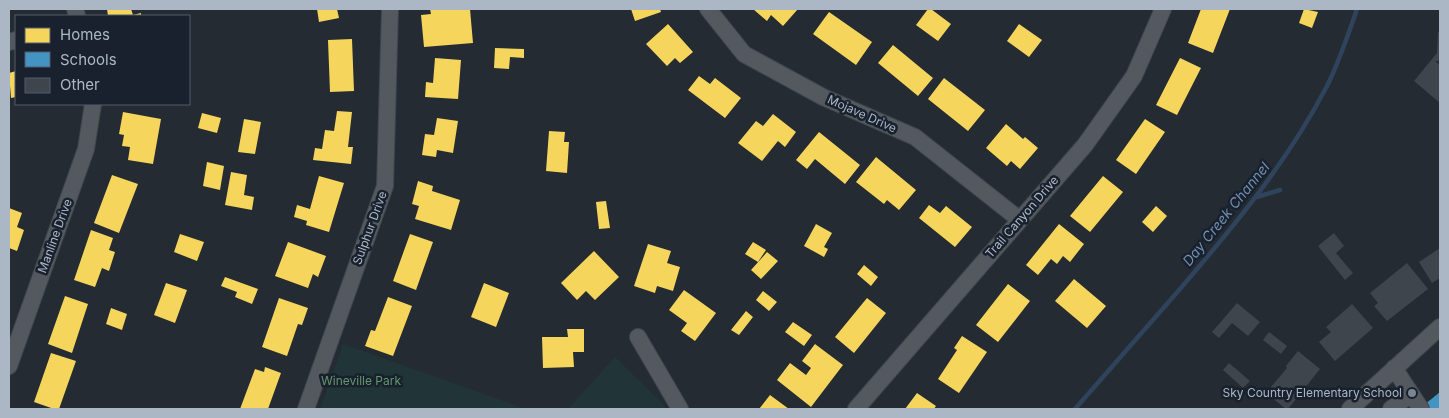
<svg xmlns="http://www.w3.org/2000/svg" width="1449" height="418" font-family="Inter,sans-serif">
<rect width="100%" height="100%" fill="#242b32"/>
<path fill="#213538" d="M 343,344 L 526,409 L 320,409 Z
M 615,357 L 663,404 L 666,409 L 568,409 Z"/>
<path fill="#f6d55c" d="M 107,9 L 131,9 L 133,15 L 141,13 L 141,16 L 108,16 Z
M 317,9 L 337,9 L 339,18 L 319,22 Z
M 430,9 L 470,9 L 473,43 L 424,47 L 421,15 L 431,14 Z
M 631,9 L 660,9 L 661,12 L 635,21 Z
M 753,9 L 798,9 L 783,26 L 771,15 L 767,21 Z
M 928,9 L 931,9 L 951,24 L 938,41 L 916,25 Z
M 1201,9 L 1230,9 L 1213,53 L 1188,43 Z
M 1304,9 L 1318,12 L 1312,28 L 1299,23 Z
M 829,12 L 872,42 L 856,65 L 813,34 Z
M 668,24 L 693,52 L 680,63 L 675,58 L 667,66 L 646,44 Z
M 1019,24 L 1042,40 L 1029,57 L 1007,41 Z
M 352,39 L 354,91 L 330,92 L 328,40 Z
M 893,45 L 933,78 L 918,96 L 878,63 Z
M 495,48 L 524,49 L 524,58 L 510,57 L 509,69 L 494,68 Z
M 435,58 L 461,60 L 458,99 L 425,97 L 426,82 L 433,83 Z
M 1180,58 L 1201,68 L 1177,115 L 1156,105 Z
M 16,71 L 16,97 L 11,98 L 9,73 Z
M 699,76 L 710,84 L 715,78 L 741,98 L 725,118 L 688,90 Z
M 944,78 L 985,110 L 968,131 L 928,99 Z
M 337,111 L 352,112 L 348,147 L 353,147 L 351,164 L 313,160 L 315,148 L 322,149 L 325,130 L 334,131 Z
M 123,112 L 161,119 L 153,164 L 128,160 L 130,147 L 122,146 L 124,135 L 119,134 Z
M 202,113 L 221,118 L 217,133 L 198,128 Z
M 773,114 L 796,132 L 785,147 L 778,141 L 762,161 L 738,143 L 756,121 L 763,126 Z
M 437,118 L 458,121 L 453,153 L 437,150 L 436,157 L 422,155 L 425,134 L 434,135 Z
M 244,119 L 261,122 L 255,154 L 238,152 Z
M 1145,119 L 1165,132 L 1136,174 L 1116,160 Z
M 1006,124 L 1023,139 L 1025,137 L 1038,148 L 1020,169 L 1011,161 L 1007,166 L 986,148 Z
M 549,131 L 565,132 L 564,142 L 569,142 L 567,173 L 546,171 Z
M 819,132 L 860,165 L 845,184 L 815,159 L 807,169 L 796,160 Z
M 876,157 L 916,190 L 899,210 L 887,200 L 884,204 L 856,182 Z
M 207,162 L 224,166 L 220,190 L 203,186 Z
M 231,172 L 247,175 L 244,195 L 254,197 L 252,210 L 225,205 Z
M 112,175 L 138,184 L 119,233 L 94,223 Z
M 319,176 L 344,183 L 329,232 L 306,225 L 307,221 L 294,217 L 297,205 L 310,209 Z
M 1103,176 L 1123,192 L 1090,232 L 1070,216 Z
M 418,181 L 433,186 L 432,191 L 460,200 L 451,230 L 415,219 L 419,206 L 412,204 Z
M 606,201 L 610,228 L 599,229 L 596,202 Z
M 929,205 L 940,213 L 946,206 L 972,227 L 955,247 L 919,218 Z
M 1156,206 L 1167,216 L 1153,232 L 1142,222 Z
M 9,208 L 22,213 L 17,227 L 24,230 L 17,251 L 9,248 Z
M 816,224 L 832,233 L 824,247 L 828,249 L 824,257 L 804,246 Z
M 1059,224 L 1084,244 L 1070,262 L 1063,256 L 1057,264 L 1051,259 L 1038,275 L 1026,265 Z
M 91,230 L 113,238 L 109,250 L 115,252 L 109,271 L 102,268 L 95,287 L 74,280 Z
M 180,234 L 204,242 L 197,261 L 174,252 Z
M 410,234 L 433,242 L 416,290 L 393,281 Z
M 288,242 L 326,256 L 318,277 L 313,274 L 308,288 L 275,276 Z
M 753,242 L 766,250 L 758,262 L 745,254 Z
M 648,244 L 671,251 L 667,263 L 680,267 L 673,291 L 657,286 L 655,293 L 634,286 Z
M 594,251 L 619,277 L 595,300 L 586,291 L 577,300 L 561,283 Z
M 767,252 L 778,261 L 761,279 L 751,270 Z
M 864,265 L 878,277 L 871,286 L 857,274 Z
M 225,277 L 258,289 L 252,304 L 235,297 L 237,292 L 221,286 Z
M 1074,279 L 1106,306 L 1087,328 L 1055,301 Z
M 166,283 L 187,290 L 175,323 L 154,315 Z
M 484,283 L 509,293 L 496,327 L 471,317 Z
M 1008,284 L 1030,301 L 998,342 L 976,325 Z
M 684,290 L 716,313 L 695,341 L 681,331 L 687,323 L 669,310 Z
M 763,291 L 777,302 L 769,311 L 756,300 Z
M 65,296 L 88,304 L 72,353 L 48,344 Z
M 388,297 L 412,306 L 393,356 L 365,346 L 371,330 L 375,331 Z
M 279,298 L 308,308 L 302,325 L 298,324 L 287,356 L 262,347 Z
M 867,298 L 886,313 L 854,353 L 835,337 Z
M 111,308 L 127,314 L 122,330 L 106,324 Z
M 746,311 L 753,317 L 739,335 L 731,330 Z
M 793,322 L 812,335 L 804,346 L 785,332 Z
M 567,329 L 584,329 L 584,352 L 573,352 L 574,367 L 543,368 L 542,337 L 568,337 Z
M 962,336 L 987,352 L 959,393 L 938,379 L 957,350 L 954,348 Z
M 815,344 L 843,365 L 811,407 L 777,380 L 790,363 L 806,375 L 811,368 L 802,361 Z
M 51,353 L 76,361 L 59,409 L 54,409 L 34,402 Z
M 265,367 L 281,373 L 268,409 L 240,409 L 255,369 L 264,372 Z
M 917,393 L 936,406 L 934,409 L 905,409 Z
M 770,395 L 789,409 L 759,409 Z"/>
<path fill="#4393c3" d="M 1440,392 L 1440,409 L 1427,409 L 1424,405 Z"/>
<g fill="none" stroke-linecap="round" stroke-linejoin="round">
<path stroke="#2f445c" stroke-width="4.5" d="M 1257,197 L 1280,190
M 1075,409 C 1110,369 1145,329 1180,289 C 1235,225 1288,161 1327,86 C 1339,62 1348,35 1357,9"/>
</g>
<path fill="#3f454c" d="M 1438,32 L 1440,32 L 1440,61 L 1435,61 L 1440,65 L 1440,103 L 1414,81 L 1437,53 Z
M 1334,233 L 1344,246 L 1336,253 L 1353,273 L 1345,280 L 1318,246 Z
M 1440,248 L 1440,278 L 1432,283 L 1419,262 Z
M 1407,263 L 1428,289 L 1387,321 L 1374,306 L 1378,303 L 1370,293 Z
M 1237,303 L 1260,322 L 1248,336 L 1232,323 L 1219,338 L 1212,332 Z
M 1352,304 L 1373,328 L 1335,361 L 1319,342 L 1331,332 L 1326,327 Z
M 1269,332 L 1287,346 L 1281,354 L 1263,340 Z
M 1298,351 L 1320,369 L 1288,409 L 1286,409 L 1266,393 L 1287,368 L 1286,366 Z
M 1229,363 L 1250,381 L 1243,388 L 1223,370 Z"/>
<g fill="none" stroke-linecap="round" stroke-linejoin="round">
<defs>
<path id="minor" d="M 75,9 L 77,16
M 708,9 L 744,54 L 823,97 L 915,137 L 1020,220
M 9,42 L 16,40
M 638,337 L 680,409
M 9,366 L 86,149 L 93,104
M 1394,368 L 1421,409
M 306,409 L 385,186 L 390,9
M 856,409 L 1085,145 L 1134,76 L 1163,9
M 1350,409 L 1440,327
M 1391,409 L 1411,394"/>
</defs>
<use href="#minor" stroke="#40464b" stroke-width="18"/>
<use href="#minor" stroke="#545960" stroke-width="16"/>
</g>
<circle fill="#7c8692" stroke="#18212d" stroke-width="2" cx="1412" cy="393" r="5"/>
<g text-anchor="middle" stroke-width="5" stroke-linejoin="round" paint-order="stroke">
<g font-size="12" fill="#acb7c5" stroke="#18212d">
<text transform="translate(862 114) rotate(24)" y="4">Mojave Drive</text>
<text transform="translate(1022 217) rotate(-49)" y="4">Trail Canyon Drive</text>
<text transform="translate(370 228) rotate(-70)" y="4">Sulphur Drive</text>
<text transform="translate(55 236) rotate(-70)" y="4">Manline Drive</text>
</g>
<g font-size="12" fill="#63976c" stroke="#18212d">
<text x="361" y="385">Wineville Park</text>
</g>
<g font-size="12" fill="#acb7c5" stroke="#18212d" text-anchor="end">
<text x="1402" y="397">Sky Country Elementary School</text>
</g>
<g font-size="14" font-style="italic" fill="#728fb0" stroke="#18212d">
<text transform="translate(1226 214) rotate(-51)" y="5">Day Creek Channel</text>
</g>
</g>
<rect width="1449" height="418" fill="none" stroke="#acb7c5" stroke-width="20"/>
<rect x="15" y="15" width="175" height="90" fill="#18212d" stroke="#535d6a"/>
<rect x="25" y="28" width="25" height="15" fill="#f6d55c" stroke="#535d6a"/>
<text x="60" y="40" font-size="15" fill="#acb7c5">Homes</text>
<rect x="25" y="52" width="25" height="15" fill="#4393c3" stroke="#535d6a"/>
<text x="60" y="65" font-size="15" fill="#acb7c5">Schools</text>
<rect x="25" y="78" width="25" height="15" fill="#3f454c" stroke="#535d6a"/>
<text x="60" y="90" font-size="15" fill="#acb7c5">Other</text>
</svg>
